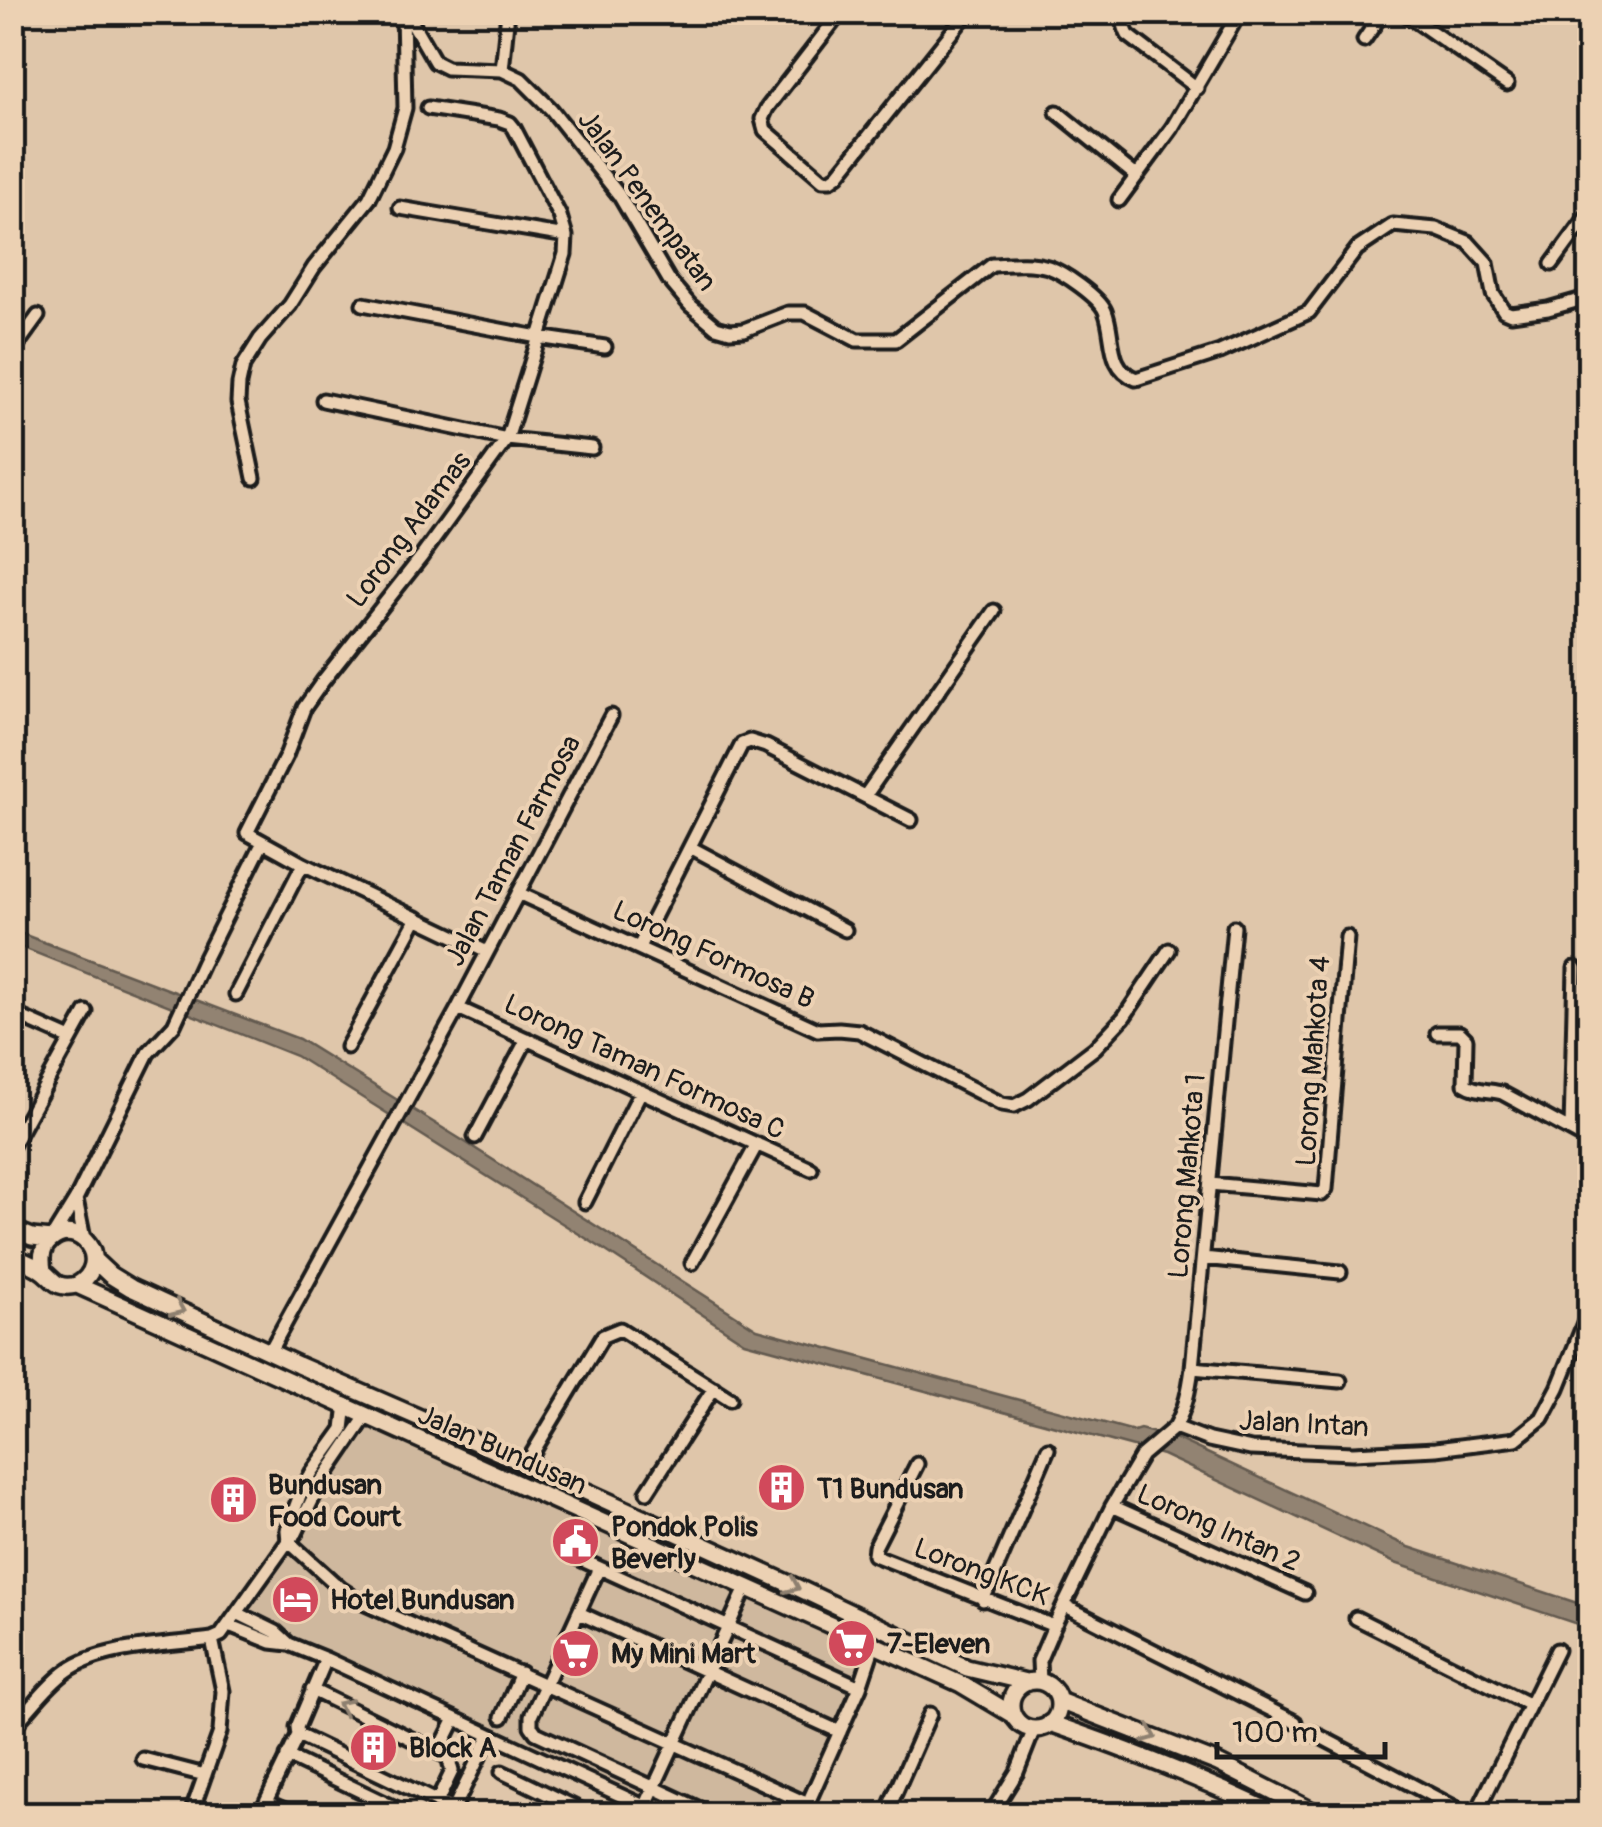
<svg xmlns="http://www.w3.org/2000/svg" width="1602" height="1827" font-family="Pangolin,sans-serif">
<rect width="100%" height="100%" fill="#dfc6aa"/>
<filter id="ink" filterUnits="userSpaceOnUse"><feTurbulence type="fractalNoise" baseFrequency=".01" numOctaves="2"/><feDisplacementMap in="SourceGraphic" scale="20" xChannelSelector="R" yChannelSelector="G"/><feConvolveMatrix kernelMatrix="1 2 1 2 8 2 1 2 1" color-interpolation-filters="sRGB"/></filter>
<g filter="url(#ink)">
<path fill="#cfb89e" d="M 367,1415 L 874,1645 L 803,1814 L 661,1814 L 238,1620 Z"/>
<path fill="#928372" stroke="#635a50" stroke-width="2.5" d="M 12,930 L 299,1039 L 462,1140 L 757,1329 L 1134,1431 L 1140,1429 L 1177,1439 L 1409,1547 L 1589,1607 L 1589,1628 L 1395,1563 L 1163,1455 L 744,1342 L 603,1249 L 296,1056 L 13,944 Z"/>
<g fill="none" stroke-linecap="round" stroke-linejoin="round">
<defs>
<path id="minor" d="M 406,12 L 435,62 L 447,68 L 502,70 L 521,79 L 551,109 L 619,195 L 669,280 L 690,305 L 716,327 L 730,331 L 744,330 L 788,313 L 805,313 L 857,340 L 896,340 L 992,265 C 1010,264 1031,262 1048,267 C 1063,272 1099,297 1105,311 C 1115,335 1106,368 1136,379 L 1220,352 L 1309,312 L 1357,249 L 1393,225 L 1436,229 L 1468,242 L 1487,263 L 1493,294 L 1504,311 L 1511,314 L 1548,309 L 1590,297
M 841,12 L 767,108 L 762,119 L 765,130 L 823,180 L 831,180 L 838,175 L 968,12
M 1127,12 C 1122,21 1124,27 1128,35 L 1197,88
M 1403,12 L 1507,84
M 1364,40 L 1383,12
M 502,70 L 508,12
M 428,108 L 499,119 L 510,123 L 514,128 L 560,216 L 566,236 L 565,254 L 507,439 L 422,556 L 323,681 L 304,708 L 286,756 L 247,833 L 303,864 L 487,952
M 1057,112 L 1135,175
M 1587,132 L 1590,134
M 1119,200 L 1172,128 L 1240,12
M 400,208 L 566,236
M 1552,264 L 1590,212
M 363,304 L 538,337 L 605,347
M 12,352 L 38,316
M 323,400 L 507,439 L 592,448
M 254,478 L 238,402 L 239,384 L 243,366 L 260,339 L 290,305 L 314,267 L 369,199 L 394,148 L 405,108 L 403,12
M 865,796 L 994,611
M 690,847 L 845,930
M 518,893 L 818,1030 L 839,1029 L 859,1031 L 1002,1104 L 1014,1106 L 1028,1099 L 1095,1048 L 1124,1017 L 1169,950
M 639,947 L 742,744 L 750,741 L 766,746 L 911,820
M 236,994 L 303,864
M 458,1008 L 811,1169
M 12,1013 L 71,1039
M 1437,1033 L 1460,1033 L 1466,1039 L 1465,1084 C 1475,1091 1490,1090 1502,1093 L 1590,1141
M 347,1047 L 417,918
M 1571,1130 L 1575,968
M 475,1137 L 527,1039
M 12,1146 L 86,1012
M 1210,1184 L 1322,1194 L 1326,1189 L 1347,937
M 76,1199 L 84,1239
M 585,1202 L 641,1091
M 52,1238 L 76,1199 L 148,1053 L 174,1025 L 202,964 L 263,842
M 1203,1258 L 1340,1272
M 692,1263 L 757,1144
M 270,1351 L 458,1008 L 611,716
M 1192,1368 L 1340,1381
M 1175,1427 C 1186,1407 1189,1390 1192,1368 L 1234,927
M 526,1464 L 603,1336 L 620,1329 L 730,1399
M 917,1464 L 875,1547 L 874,1555 L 1054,1626
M 647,1492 L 714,1388
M 1112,1506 L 1305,1593
M 288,1541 L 341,1589 L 359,1601 L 808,1804
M 288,1541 L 287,1530 L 300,1495 L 312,1472 L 343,1429 L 346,1404
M 569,1554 L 860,1687
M 599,1568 L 531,1716 L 531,1726 L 536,1733 L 711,1814
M 983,1600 L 1048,1449
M 1065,1606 L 1295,1722
M 237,1613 L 276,1632 L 289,1644
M 579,1613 L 840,1732
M 1356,1618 L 1530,1705
M 229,1625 L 271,1642 L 289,1644 L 326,1659 L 661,1814
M 326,1659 L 297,1727 L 298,1735 L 463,1814
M 1040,1681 L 1039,1661 L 1054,1626 L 1112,1506 L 1142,1455 L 1175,1427 L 1209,1440 L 1251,1449 L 1353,1453 L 1436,1449 L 1516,1439 L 1542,1418 L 1558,1388 L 1590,1309
M 312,1690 L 448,1757 L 452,1771 L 437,1802
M 502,1717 L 521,1673
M 12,1728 C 30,1710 46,1686 67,1671 C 101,1646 169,1645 212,1639 L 221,1635 L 288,1541 L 296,1533 L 320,1484 L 367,1415
M 1313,1733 L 1467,1814
M 439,1751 L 455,1719
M 287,1756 L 408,1814
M 143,1759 L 205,1775
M 502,1772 L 589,1814
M 266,1802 L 294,1814
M 645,1807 L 746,1588
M 191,1814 L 220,1732 L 223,1691 L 212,1639
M 260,1814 L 298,1735
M 451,1814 L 490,1735
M 803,1814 L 860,1687 L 874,1645
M 886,1814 L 930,1714
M 991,1814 L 1017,1772 L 1034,1729
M 1476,1814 L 1557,1650"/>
<path id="major" d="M 12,1229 L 32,1237 L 52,1239
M 12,1256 C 21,1260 30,1263 38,1268 C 55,1278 53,1290 77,1285 L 961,1684 L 1013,1715
M 94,1260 L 110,1275 L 131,1288 L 298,1365 L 526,1464 L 796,1587 L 967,1668 L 1026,1682
M 43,1270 C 41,1259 41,1248 51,1240 C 78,1216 115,1262 77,1285
M1011 1705a24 24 0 1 1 48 0a24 24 0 1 1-48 0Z
M 1059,1701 L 1218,1763 L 1318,1814
M 1050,1723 C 1128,1750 1201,1778 1275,1814"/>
</defs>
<use href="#minor" stroke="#1c1c1c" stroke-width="19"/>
<use href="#major" stroke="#1c1c1c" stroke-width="22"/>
<use href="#minor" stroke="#ecd1b3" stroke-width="11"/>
<use href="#major" stroke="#ecd1b3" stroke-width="15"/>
</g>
<defs><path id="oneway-chevron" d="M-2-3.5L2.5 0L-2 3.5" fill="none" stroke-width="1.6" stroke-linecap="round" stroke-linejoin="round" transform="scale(2.5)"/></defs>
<g stroke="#8e806f">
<use href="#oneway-chevron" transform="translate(178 1309) rotate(24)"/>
<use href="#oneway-chevron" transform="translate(793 1586) rotate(24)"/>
<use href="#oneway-chevron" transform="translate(344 1706) rotate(-155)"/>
<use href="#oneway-chevron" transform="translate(1150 1735) rotate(22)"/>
</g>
</g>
<defs>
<symbol id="building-disc" viewBox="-11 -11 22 22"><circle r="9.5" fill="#d1495b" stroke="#ecd1b3"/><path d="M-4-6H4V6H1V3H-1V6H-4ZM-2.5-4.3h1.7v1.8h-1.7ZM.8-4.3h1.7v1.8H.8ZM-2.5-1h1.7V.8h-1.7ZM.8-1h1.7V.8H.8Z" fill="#fff"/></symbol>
<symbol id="civic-disc" viewBox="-11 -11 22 22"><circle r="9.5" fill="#d1495b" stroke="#ecd1b3"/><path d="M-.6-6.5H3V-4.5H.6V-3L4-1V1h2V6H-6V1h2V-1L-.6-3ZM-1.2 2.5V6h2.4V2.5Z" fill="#fff"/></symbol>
<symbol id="hotel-disc" viewBox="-11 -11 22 22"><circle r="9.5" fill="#d1495b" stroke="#ecd1b3"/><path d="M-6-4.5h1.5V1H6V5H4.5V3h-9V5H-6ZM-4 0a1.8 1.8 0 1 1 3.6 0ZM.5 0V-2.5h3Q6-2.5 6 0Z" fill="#fff"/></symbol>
<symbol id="supermarket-disc" viewBox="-11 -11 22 22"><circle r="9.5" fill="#d1495b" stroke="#ecd1b3"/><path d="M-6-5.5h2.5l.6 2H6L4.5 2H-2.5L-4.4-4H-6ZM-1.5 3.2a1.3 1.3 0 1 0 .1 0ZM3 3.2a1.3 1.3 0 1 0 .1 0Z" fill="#fff"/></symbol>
</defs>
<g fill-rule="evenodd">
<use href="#building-disc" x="754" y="1460" width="55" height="55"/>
<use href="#building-disc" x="206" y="1472" width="55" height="55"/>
<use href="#civic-disc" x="548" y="1514" width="55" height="55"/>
<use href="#hotel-disc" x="268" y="1572" width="55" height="55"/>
<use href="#supermarket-disc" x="824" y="1616" width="55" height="55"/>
<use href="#supermarket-disc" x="548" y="1626" width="55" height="55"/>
<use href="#building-disc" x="346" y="1720" width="55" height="55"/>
</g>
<g text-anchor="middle" stroke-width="8" stroke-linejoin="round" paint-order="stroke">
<g font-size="28" fill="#1c1c1c" stroke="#ecd1b3">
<text transform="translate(648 200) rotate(54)" y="10">Jalan Penempatan</text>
<text transform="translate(408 529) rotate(-53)" y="10">Lorong Adamas</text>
<text transform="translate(512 850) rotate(-62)" y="10">Jalan Taman Farmosa</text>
<text transform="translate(714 954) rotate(25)" y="10">Lorong Formosa B</text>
<text transform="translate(1312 1061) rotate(-86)" y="10">Lorong Mahkota 4</text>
<text transform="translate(645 1066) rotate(25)" y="10">Lorong Taman Formosa C</text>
<text transform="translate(1186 1176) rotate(-85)" y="10">Lorong Mahkota 1</text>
<text transform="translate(1304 1423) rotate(3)" y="10">Jalan Intan</text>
<text transform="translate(503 1449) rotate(24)" y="10">Jalan Bundusan</text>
<text transform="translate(1219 1527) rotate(24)" y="10">Lorong Intan 2</text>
<text transform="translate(982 1571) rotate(21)" y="10">Lorong KCK</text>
</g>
<g font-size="28" font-weight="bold" fill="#1c1c1c" stroke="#ecd1b3" text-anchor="start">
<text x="268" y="1494">Bundusan<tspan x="268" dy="32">Food Court</tspan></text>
<text x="817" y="1498">T1 Bundusan</text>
<text x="611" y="1536">Pondok Polis<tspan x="611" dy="32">Beverly</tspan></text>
<text x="330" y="1609">Hotel Bundusan</text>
<text x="887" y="1653">7-Eleven</text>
<text x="611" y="1663">My Mini Mart</text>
<text x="409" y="1757">Block A</text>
</g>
</g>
<rect width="1602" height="1827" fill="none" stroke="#ecd1b3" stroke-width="50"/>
<rect x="25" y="25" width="1552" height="1777" fill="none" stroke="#1c1c1c" stroke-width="4" filter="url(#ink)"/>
<path d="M1217 1742v15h168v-15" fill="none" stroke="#1c1c1c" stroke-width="5"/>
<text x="1232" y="1742" font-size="30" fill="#1c1c1c" stroke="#ecd1b3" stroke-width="8" paint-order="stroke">100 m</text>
</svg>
